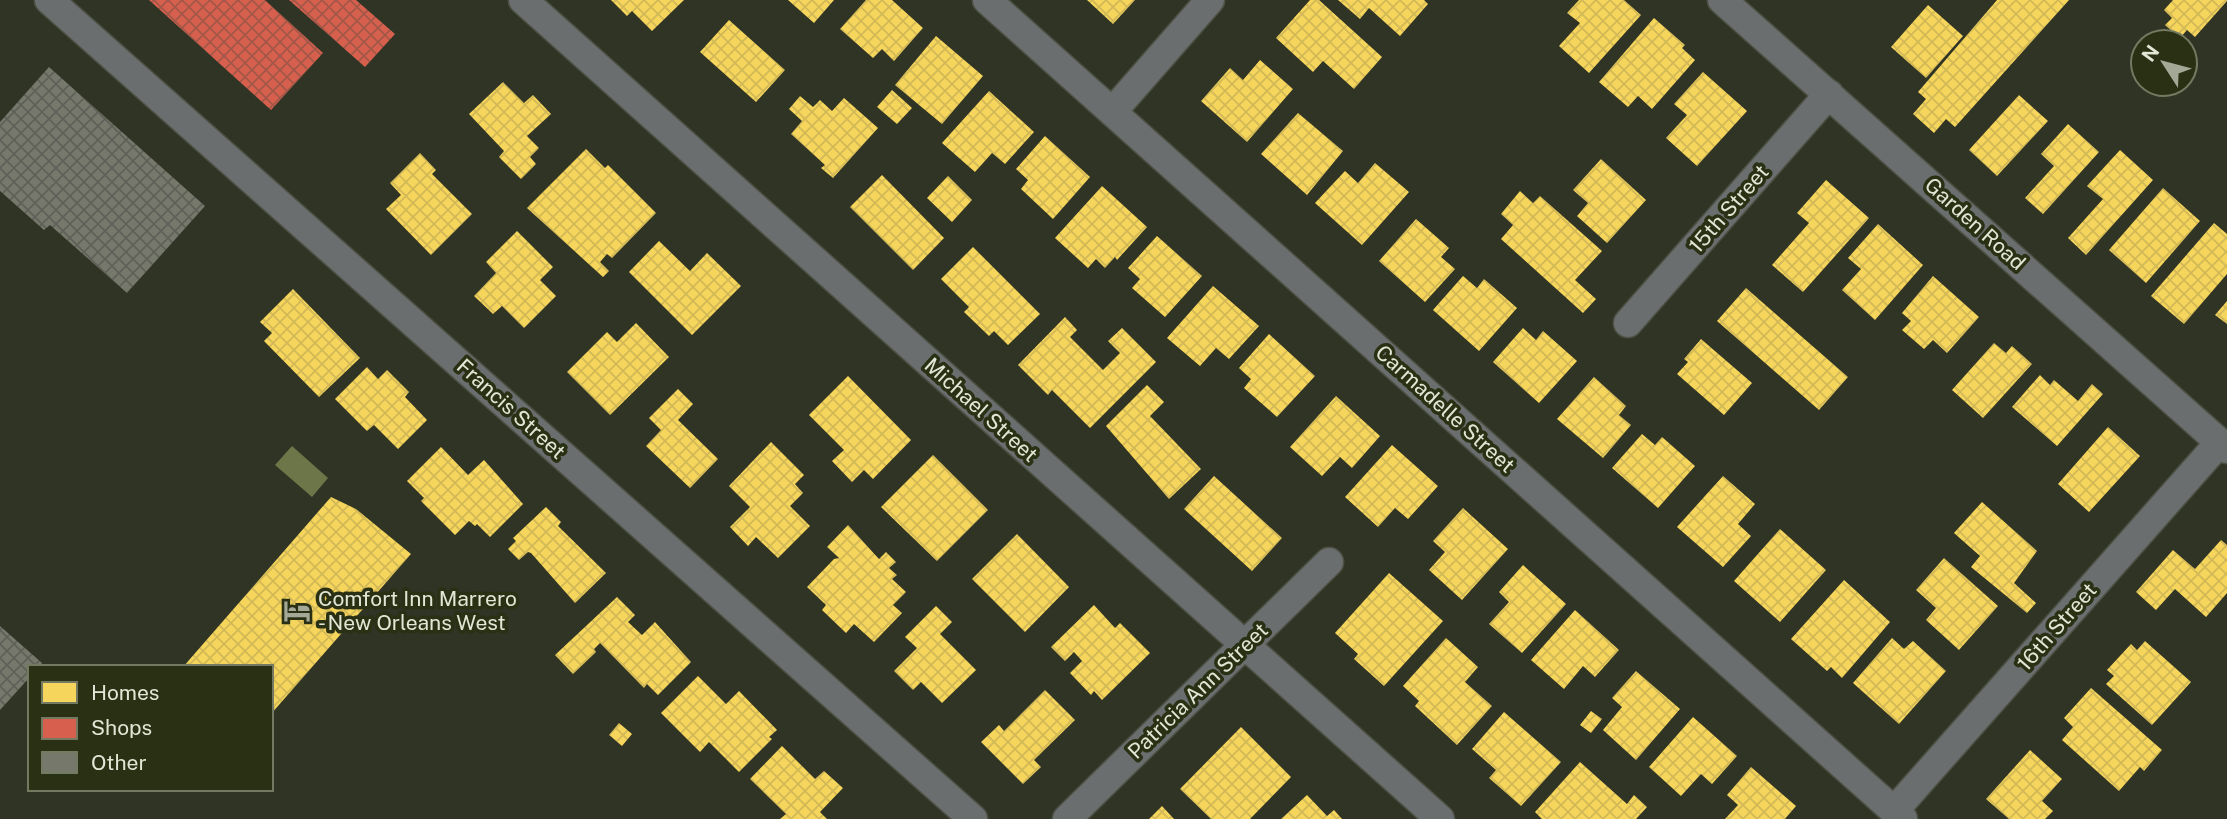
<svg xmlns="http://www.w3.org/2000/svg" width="2227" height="819" font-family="'Public Sans',sans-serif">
<defs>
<pattern id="homes-cross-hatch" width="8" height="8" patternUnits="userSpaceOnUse" patternTransform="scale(1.75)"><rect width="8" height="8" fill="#f6d55c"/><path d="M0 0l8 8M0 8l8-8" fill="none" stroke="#d2b856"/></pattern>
<pattern id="shops-cross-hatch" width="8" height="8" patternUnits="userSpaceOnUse" patternTransform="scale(1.75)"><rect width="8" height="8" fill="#d6604d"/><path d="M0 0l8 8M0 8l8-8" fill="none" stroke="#a35748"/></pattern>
<pattern id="building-cross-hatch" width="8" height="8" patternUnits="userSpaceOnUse" patternTransform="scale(1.75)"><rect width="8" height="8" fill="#75786b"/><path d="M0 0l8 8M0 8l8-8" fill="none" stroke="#5f6158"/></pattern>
</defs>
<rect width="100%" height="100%" fill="#303424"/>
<path fill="#6c7648" d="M 292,446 L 328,478 L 312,497 L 275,465 Z"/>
<path fill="url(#homes-cross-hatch)" d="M 611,0 L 684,0 L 652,31 L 632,11 L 627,16 Z
M 788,0 L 834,0 L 814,23 Z
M 866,0 L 892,0 L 923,28 L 894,61 L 882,49 L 873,58 L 840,29 Z
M 1087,0 L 1135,0 L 1113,24 Z
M 1310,0 L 1319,0 L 1382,57 L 1354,89 L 1323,61 L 1313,72 L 1276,38 Z
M 1338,0 L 1424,0 L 1428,4 L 1400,36 L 1369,8 L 1360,19 Z
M 1579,0 L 1624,0 L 1641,15 L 1589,73 L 1559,46 L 1580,23 L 1567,13 Z
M 1997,0 L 2069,0 L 1955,127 L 1946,119 L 1934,133 L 1913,114 L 1926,99 L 1918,92 Z
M 2173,0 L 2227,0 L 2227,1 L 2195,37 L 2187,30 L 2180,38 L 2165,25 L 2172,18 L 2164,10 Z
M 1928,5 L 1963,36 L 1926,78 L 1891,47 Z
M 1654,18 L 1685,45 L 1682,48 L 1695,60 L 1652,109 L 1638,96 L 1628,107 L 1599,82 Z
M 729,20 L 785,70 L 756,102 L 700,52 Z
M 936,36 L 983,76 L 942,124 L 895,85 Z
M 1260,60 L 1293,89 L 1247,142 L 1201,101 L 1230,68 L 1243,80 Z
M 1703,72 L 1747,111 L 1697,166 L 1666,138 L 1687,115 L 1674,104 Z
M 503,82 L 524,103 L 533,95 L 551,114 L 527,136 L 539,148 L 530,157 L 536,164 L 521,179 L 499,157 L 504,151 L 469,114 Z
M 892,90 L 912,108 L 897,124 L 877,107 Z
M 989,91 L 1034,132 L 1005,164 L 992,153 L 975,172 L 942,143 Z
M 2019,95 L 2048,121 L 1997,176 L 1969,150 Z
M 800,96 L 813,107 L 820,100 L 832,111 L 844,98 L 878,128 L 833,178 L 821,168 L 825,165 L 791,134 L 802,121 L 789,109 Z
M 1298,113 L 1343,151 L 1307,195 L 1261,154 Z
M 2068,124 L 2099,152 L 2043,214 L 2025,198 L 2054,166 L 2041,154 Z
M 1045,136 L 1090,177 L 1053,219 L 1021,189 L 1028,180 L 1016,169 Z
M 586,149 L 605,168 L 608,165 L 656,213 L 612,258 L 607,254 L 600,262 L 609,271 L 603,277 L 527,208 Z
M 2120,150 L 2153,180 L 2086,255 L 2068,238 L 2103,199 L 2087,186 Z
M 420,153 L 436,170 L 432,174 L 472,214 L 431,255 L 386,209 L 401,195 L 390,183 Z
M 1601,159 L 1646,200 L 1607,243 L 1577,216 L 1588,203 L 1573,190 Z
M 1375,163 L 1409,192 L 1362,245 L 1315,203 L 1345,171 L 1358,183 Z
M 882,175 L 944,238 L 913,270 L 850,207 Z
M 948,176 L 972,200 L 952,222 L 927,198 Z
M 1826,180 L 1869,218 L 1803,292 L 1772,265 L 1809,223 L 1797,213 Z
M 1102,186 L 1147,227 L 1117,260 L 1115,257 L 1105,268 L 1096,259 L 1088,268 L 1055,238 Z
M 2163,188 L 2200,221 L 2146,283 L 2109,250 Z
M 1520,191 L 1533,203 L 1540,196 L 1602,251 L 1575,280 L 1596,299 L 1583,313 L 1501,239 L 1513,225 L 1501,214 Z
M 1416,219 L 1449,248 L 1441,257 L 1455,269 L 1425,302 L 1379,261 Z
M 2214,223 L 2227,234 L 2227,274 L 2184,324 L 2151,296 Z
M 1878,224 L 1923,265 L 1875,320 L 1842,290 L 1861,269 L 1848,258 Z
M 517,231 L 553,267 L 540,280 L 556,296 L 524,328 L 502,306 L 493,314 L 474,296 L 496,273 L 486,262 Z
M 1157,236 L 1202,276 L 1165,317 L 1132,288 L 1140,279 L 1128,268 Z
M 659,241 L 690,271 L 707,253 L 741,286 L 692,335 L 629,272 Z
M 973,247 L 1040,314 L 1008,345 L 994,331 L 989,336 L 964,312 L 969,307 L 941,279 Z
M 1463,276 L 1477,288 L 1484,279 L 1517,308 L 1479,351 L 1433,310 Z
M 1933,276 L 1979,317 L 1947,353 L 1933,340 L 1924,349 L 1902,330 L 1911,321 L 1902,313 Z
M 1213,286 L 1259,326 L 1229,359 L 1216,348 L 1200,366 L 1167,338 Z
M 1746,288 L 1848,377 L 1819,410 L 1717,321 Z
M 293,289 L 360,358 L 319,397 L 264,341 L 272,333 L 260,322 Z
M 2227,301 L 2227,324 L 2215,315 Z
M 1065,317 L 1077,330 L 1070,337 L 1103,370 L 1120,353 L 1108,341 L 1122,328 L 1156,362 L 1090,428 L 1052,390 L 1048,395 L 1018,365 Z
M 636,323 L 669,357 L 610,415 L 567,372 L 607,332 L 617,342 Z
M 1523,328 L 1536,340 L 1543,331 L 1577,361 L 1539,403 L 1493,362 Z
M 1269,334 L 1315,376 L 1277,417 L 1244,388 L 1251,379 L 1239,368 Z
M 1701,339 L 1752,383 L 1724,415 L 1677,374 L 1688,362 L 1684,359 Z
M 1994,343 L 2006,353 L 2012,346 L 2032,364 L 1983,418 L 1952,390 Z
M 367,367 L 378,379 L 387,370 L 409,392 L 405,397 L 427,420 L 398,449 L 374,425 L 367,431 L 335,399 Z
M 2040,375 L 2050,385 L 2054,380 L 2078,401 L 2092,384 L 2103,394 L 2057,446 L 2012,407 Z
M 848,376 L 911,440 L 873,479 L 864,470 L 852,482 L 832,461 L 844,450 L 809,415 Z
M 1594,377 L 1626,406 L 1619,415 L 1631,425 L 1603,458 L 1557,419 Z
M 1147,385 L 1164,402 L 1150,416 L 1201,469 L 1169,499 L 1106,426 Z
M 678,389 L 693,404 L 678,420 L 718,459 L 690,488 L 646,446 L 661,430 L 649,418 Z
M 1336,396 L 1380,436 L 1352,468 L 1340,457 L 1322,476 L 1290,447 Z
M 2108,427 L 2140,456 L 2089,512 L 2058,484 Z
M 1642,434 L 1655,445 L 1662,437 L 1695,466 L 1658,508 L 1612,468 Z
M 771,442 L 804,475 L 795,484 L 803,493 L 790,506 L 810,526 L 778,558 L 756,537 L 748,546 L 730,527 L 750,507 L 729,486 Z
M 1392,445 L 1438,486 L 1408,519 L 1395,508 L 1378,527 L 1345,497 Z
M 441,447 L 468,475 L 484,460 L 523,504 L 490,537 L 477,524 L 475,526 L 469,521 L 455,535 L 421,501 L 424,498 L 407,481 Z
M 933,455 L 988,510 L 937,561 L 881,507 Z
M 1214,476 L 1282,538 L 1252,571 L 1184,509 Z
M 1723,476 L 1755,504 L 1738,524 L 1751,536 L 1723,567 L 1677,527 Z
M 331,497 L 356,509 L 411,554 L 271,714 L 271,667 L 183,667 Z
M 1982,502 L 2037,551 L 2014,583 L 2036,603 L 2027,613 L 1971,567 L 1980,556 L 1954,533 Z
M 546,507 L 561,522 L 558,526 L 606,573 L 575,603 L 531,553 L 528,552 L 519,560 L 508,549 L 516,541 L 513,538 Z
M 1463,508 L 1508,549 L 1462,600 L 1429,570 L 1445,552 L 1433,541 Z
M 848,525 L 879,559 L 886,552 L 896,562 L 889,568 L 897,575 L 892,579 L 906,592 L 893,605 L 902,613 L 874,642 L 854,624 L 846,633 L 822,610 L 826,605 L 807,587 L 834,559 L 839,558 L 827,547 Z
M 1780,529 L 1826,570 L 1780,622 L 1734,581 Z
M 1017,534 L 1069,587 L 1025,632 L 972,579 Z
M 2221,540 L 2227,545 L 2227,593 L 2206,617 L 2175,589 L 2156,610 L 2136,592 L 2173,550 L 2195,569 Z
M 1944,558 L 1998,606 L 1959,650 L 1926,620 L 1936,608 L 1916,590 Z
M 1523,565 L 1566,604 L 1522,653 L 1489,624 L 1509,602 L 1499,592 Z
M 1389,573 L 1443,621 L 1384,686 L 1354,659 L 1358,654 L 1335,633 Z
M 1844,580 L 1890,622 L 1842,678 L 1831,667 L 1827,671 L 1791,639 Z
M 617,597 L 635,615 L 628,622 L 642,635 L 655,622 L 691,662 L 658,695 L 647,684 L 644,688 L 600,643 L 594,649 L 596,652 L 573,674 L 555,655 Z
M 1094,605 L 1115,628 L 1120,623 L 1150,653 L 1102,700 L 1094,691 L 1091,695 L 1070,673 L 1082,661 L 1074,652 L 1065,661 L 1051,647 Z
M 936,606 L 952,622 L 940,634 L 976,670 L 942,703 L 921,682 L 913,690 L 894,671 L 917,648 L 905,637 Z
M 1575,610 L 1619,650 L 1595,677 L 1583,666 L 1564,689 L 1531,660 Z
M 1446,638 L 1478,667 L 1465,682 L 1492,706 L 1457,745 L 1415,706 L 1419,701 L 1403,686 Z
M 1892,638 L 1904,649 L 1913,641 L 1946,671 L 1899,724 L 1853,683 Z
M 2145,641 L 2191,682 L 2152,725 L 2106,684 L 2114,676 L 2107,670 L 2131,644 L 2137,650 Z
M 1636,671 L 1680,709 L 1636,760 L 1603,730 L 1622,707 L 1612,698 Z
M 698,676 L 726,704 L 739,691 L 777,730 L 769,737 L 772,739 L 739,772 L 709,742 L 700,752 L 661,713 Z
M 2091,688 L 2162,750 L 2144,771 L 2140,767 L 2119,791 L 2062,740 L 2073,727 L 2064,718 Z
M 1045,690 L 1075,720 L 1034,760 L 1041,767 L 1023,784 L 981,742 L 999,725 L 1004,731 Z
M 1591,711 L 1602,719 L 1591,733 L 1580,725 Z
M 1504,712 L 1561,762 L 1521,806 L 1489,778 L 1496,770 L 1472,749 Z
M 1693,717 L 1737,756 L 1712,784 L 1701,774 L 1681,796 L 1649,767 Z
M 619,723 L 632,734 L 622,746 L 609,735 Z
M 1241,727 L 1291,777 L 1250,819 L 1211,819 L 1180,789 Z
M 782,746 L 815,779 L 824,771 L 843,788 L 820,812 L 827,819 L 780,819 L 786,814 L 750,779 Z
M 2030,750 L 2062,779 L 2042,801 L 2053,811 L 2045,819 L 2009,819 L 1986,799 Z
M 1580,762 L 1627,804 L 1634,795 L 1647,807 L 1636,819 L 1542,819 L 1535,812 Z
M 1751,767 L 1796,806 L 1785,819 L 1725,819 L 1738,805 L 1727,795 Z
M 1307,795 L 1327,816 L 1334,810 L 1342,819 L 1281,819 Z
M 1162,806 L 1174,819 L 1149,819 Z"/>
<path fill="url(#shops-cross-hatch)" d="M 149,0 L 265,0 L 323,53 L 271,110 Z
M 289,0 L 356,0 L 395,34 L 365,67 Z"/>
<path fill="url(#building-cross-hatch)" d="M 49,67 L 205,206 L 127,293 L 50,225 L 44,230 L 0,191 L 0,122 Z
M 0,626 L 42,663 L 39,667 L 30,667 L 30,677 L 0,710 Z"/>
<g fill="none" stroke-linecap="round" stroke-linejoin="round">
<defs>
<path id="street" d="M 49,0 L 973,819
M 523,0 L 1440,819
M 987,0 L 1903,819
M 1722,0 L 2227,449
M 1113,111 L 1210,0
M 1628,323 L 1829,94
M 1894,811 L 2220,442
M 1067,819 L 1329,562"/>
</defs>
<use href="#street" stroke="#4c4f42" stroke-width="31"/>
<use href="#street" stroke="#6b6e6f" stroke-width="28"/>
</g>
<defs>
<symbol id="hotel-bare" viewBox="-9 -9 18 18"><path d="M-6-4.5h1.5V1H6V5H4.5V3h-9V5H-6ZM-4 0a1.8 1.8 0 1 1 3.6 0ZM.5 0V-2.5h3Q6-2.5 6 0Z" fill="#a4a897" stroke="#2a3014" stroke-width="2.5" paint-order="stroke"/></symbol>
</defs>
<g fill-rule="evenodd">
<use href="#hotel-bare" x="278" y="592" width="38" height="38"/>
</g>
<g text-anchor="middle" stroke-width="7" stroke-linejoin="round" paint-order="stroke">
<g font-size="21" fill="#e2e6d5" stroke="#2a3014">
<text transform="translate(1729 209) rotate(-49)" y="7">15th Street</text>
<text transform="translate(1975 224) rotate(42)" y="7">Garden Road</text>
<text transform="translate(511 409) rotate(42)" y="7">Francis Street</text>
<text transform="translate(1445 409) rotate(42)" y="7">Carmadelle Street</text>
<text transform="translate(981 410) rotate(42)" y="7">Michael Street</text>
<text transform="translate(2057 627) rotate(-49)" y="7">16th Street</text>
<text transform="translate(1198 691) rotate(-44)" y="7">Patricia Ann Street</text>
</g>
<g font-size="21" fill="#e2e6d5" stroke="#2a3014" text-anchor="start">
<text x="318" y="606">Comfort Inn Marrero<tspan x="318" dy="24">- New Orleans West</tspan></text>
</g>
</g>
<rect x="28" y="665" width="245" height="126" fill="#2a3014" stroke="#747961" stroke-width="2"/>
<rect x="42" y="682" width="35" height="21" fill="#f6d55c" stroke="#747961" stroke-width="2"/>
<text x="91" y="700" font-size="21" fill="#e2e6d5">Homes</text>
<rect x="42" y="718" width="35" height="21" fill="#d6604d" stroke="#747961" stroke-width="2"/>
<text x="91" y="735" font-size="21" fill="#e2e6d5">Shops</text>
<rect x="42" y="752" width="35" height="21" fill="#75786b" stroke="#747961" stroke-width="2"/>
<text x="91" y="770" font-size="21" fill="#e2e6d5">Other</text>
<g transform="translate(2164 63) rotate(306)"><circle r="33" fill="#2a3014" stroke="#747961" stroke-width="2"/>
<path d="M0-5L12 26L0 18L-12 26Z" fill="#a4a897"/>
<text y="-10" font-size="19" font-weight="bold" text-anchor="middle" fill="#e2e6d5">N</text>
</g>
</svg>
